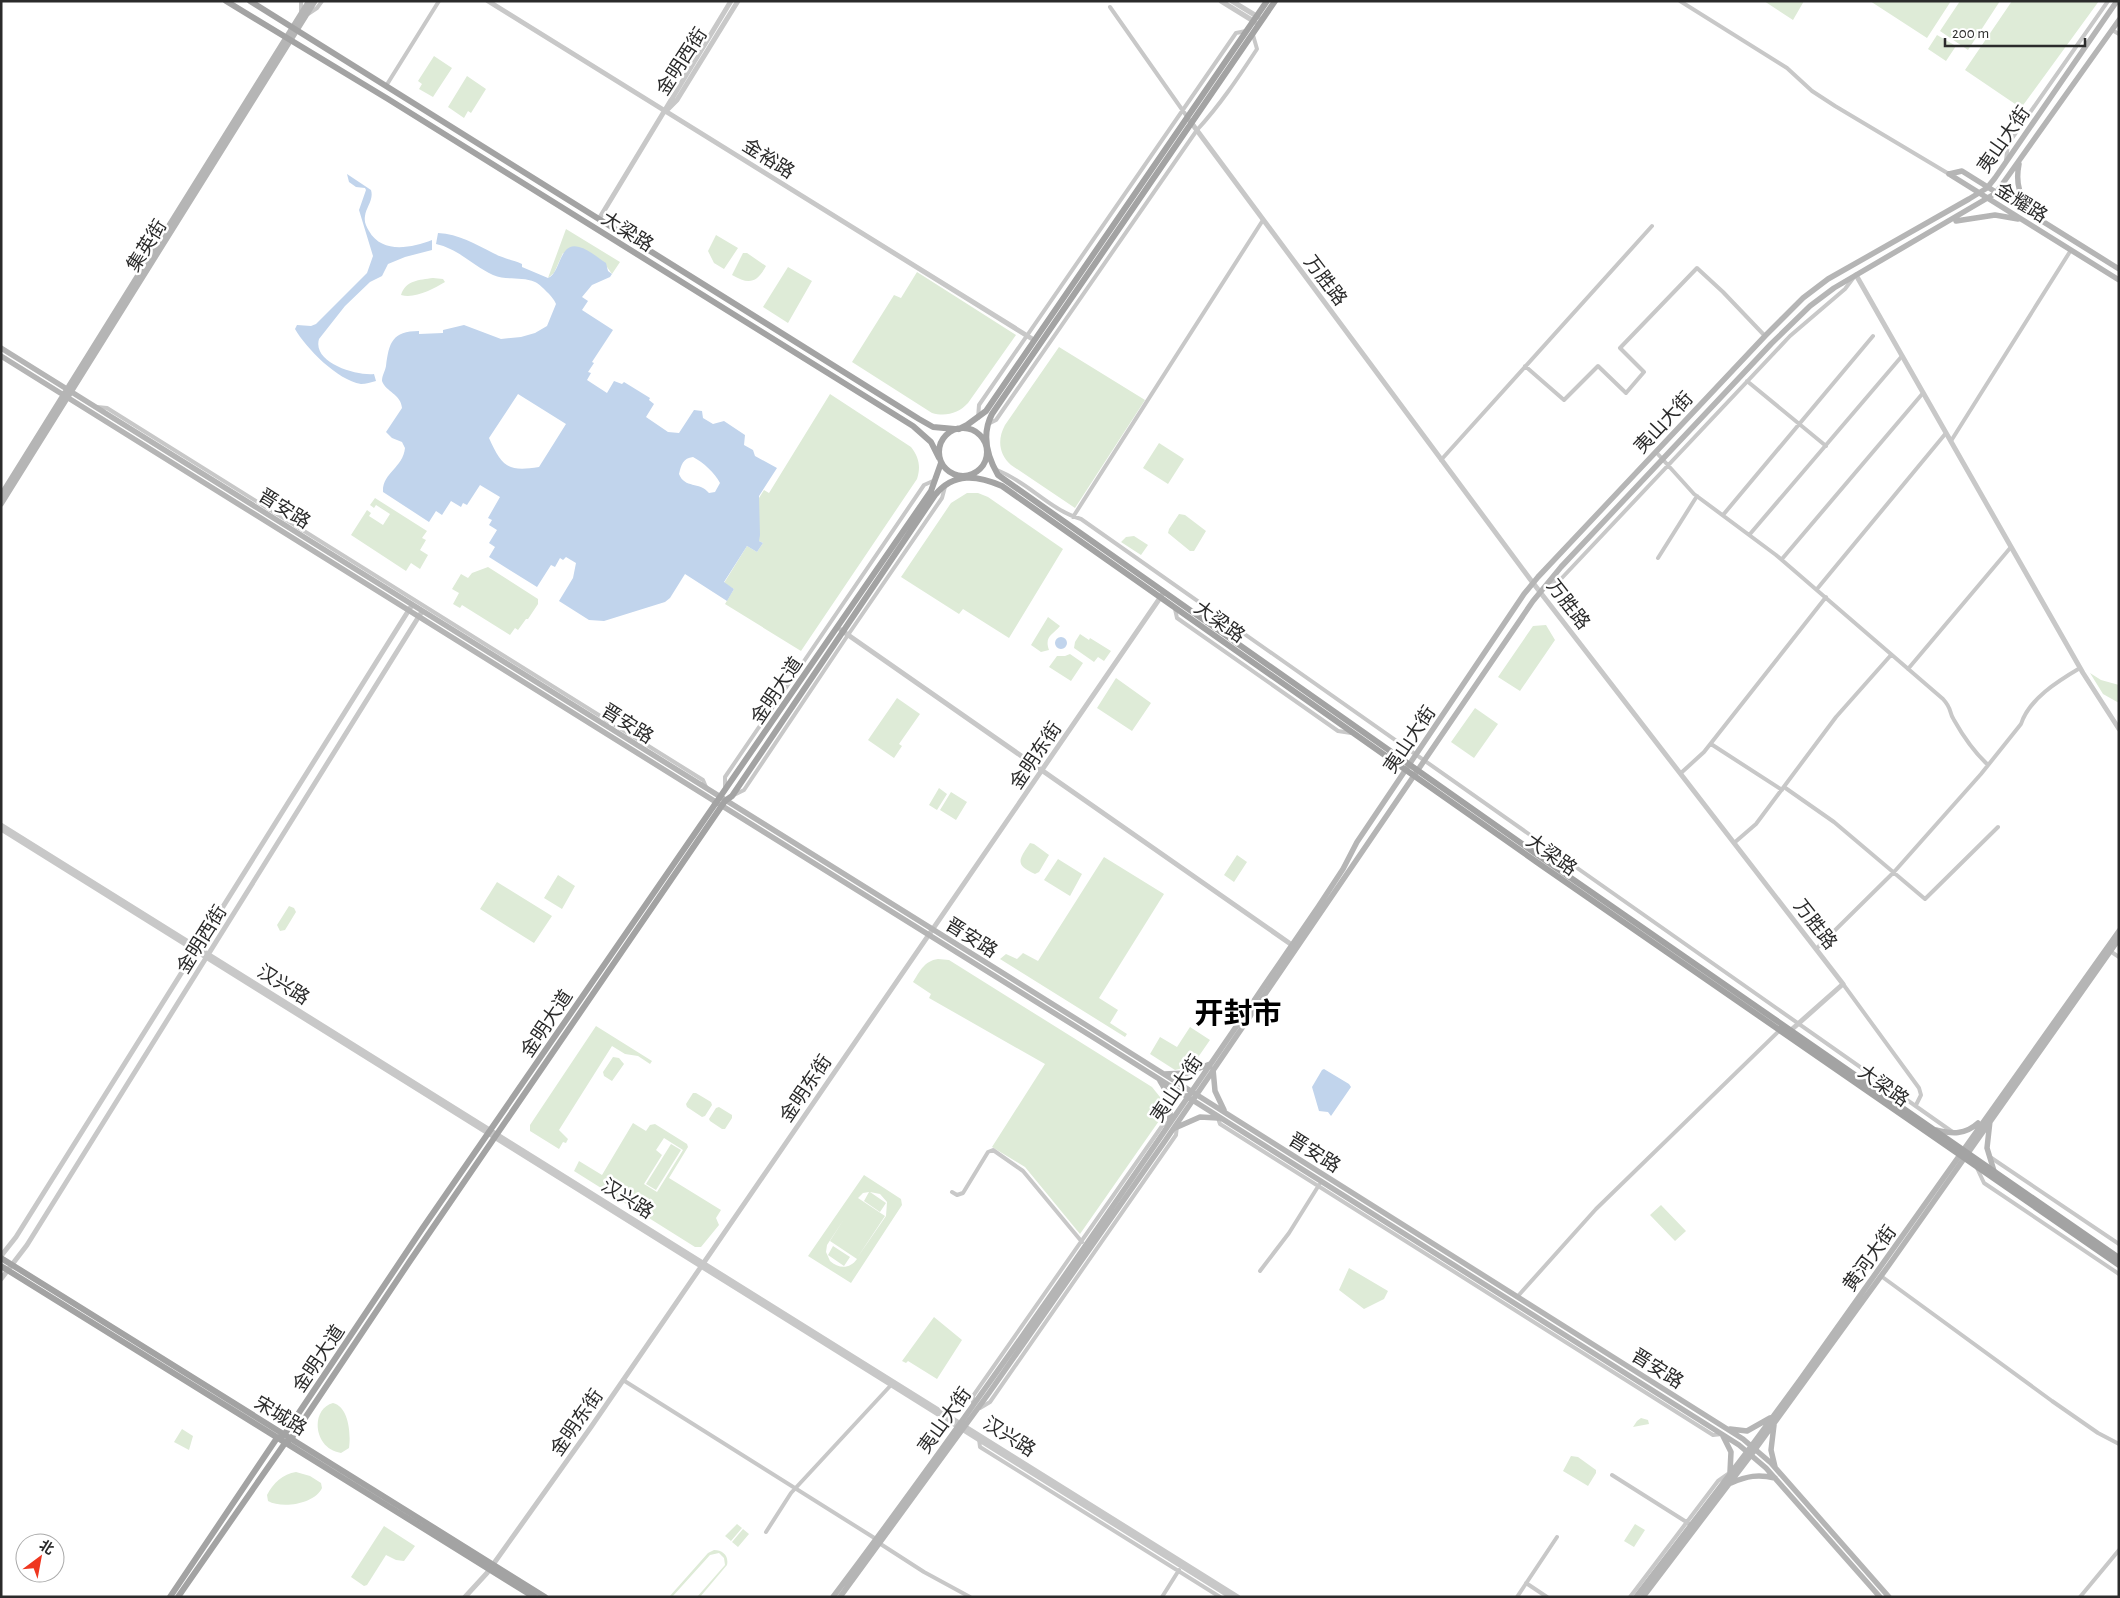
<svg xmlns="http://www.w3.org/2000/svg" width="2120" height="1598" font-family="'Alegreya Sans','Noto Sans SC',sans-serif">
<rect width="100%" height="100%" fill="#fff"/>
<path fill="#deebd7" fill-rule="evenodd" d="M 1764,1 L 1804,1 L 1793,20 Z
M 1870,1 L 1951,1 L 1927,38 Z
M 1960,1 L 2000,1 L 1968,50 L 1940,31 Z
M 2012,1 L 2099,1 L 2021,108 L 1965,70 Z
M 1937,35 L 1956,46 L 1946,61 L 1928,49 Z
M 434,56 L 452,68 L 433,97 L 419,89 L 422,84 L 418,81 Z
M 467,76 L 486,89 L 471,113 L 468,111 L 464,118 L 448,107 Z
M 566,229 L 620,262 L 612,274 L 607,267 L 563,253 L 554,273 L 548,278 Z
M 716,235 L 738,248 L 724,269 L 714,263 L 708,251 Z
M 743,253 L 747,253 L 766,266 C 757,283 749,285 732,275 Z
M 788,267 L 812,281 L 788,323 L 763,307 Z
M 917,272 L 1016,335 L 968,403 C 959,413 946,417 932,413 L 852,362 L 894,295 L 901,298 Z
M 433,278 L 443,279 L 445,282 C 433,289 415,299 401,295 C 406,280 419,280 433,278 Z
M 1059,347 L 1145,400 L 1075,508 L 1011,465 C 999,454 997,440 1005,425 Z
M 830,394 L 911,447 C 919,457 921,467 917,479 L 801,651 L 725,604 L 734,589 L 724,583 L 747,546 L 757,552 L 763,543 L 759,541 L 759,498 L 764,490 L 769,493 Z
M 1159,443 L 1184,459 L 1168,484 L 1143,468 Z
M 967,493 L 978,493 L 988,497 L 1063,549 L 1009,638 L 963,609 L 959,614 L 901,577 L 951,503 Z
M 375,498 L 427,531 L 422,538 L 426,540 L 420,550 L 428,555 L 420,569 L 411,563 L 406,571 L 351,535 L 367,510 L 371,513 L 369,516 L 383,525 L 390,514 L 376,505 L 374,508 L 370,505 Z
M 1179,514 L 1185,515 L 1206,531 L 1194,551 L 1190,551 L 1168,533 L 1169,529 Z
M 1134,536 L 1148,545 L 1141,555 L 1121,542 L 1126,537 Z
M 488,567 L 538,599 L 538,604 L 528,619 L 526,619 L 518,630 L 515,628 L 510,635 L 462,605 L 460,608 L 453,604 L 459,593 L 452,589 L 461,574 L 468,578 L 472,573 Z
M 1048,617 L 1060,626 C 1053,635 1044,636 1049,650 L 1041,652 L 1031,645 Z
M 1546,625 L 1555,640 L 1520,691 L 1498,677 L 1533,626 Z
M 1080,634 L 1089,640 L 1090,638 L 1111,651 L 1104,661 L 1098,657 L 1094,662 L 1074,648 L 1075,642 Z
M 1070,654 L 1083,663 L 1071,681 L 1049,667 L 1057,656 L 1065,656 Z
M 2090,673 L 2101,680 L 2119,685 L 2119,703 L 2103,694 Z
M 1116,678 L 1151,703 L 1132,731 L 1097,708 Z
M 897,698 L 920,714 L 899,744 L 902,746 L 894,758 L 868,740 Z
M 1475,708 L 1498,724 L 1474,758 L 1451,742 Z
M 939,788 L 947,794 L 937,810 L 929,805 Z
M 951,792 L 967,802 L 956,820 L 940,810 Z
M 1030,843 L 1034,844 L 1049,855 L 1039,872 L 1035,874 C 1014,864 1019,860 1030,843 Z
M 1237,855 L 1247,862 L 1234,882 L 1224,875 Z
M 1104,857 L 1164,894 L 1099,998 L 1118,1010 L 1110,1023 L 1127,1034 L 1125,1037 L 1000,959 L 1006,954 L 1017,959 L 1023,953 L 1038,961 Z
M 1058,859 L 1082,874 L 1070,896 L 1044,880 Z
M 558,875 L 575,886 L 562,909 L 544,898 Z
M 497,882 L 552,916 L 534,943 L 480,909 Z
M 289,906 L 294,908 L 296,912 L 285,930 L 280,931 L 277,925 Z
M 938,959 L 949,960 L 1152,1087 L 1160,1097 L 1164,1112 L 1161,1118 L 1080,1234 L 1025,1167 L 992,1147 L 1045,1064 L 929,998 L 931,994 L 913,982 C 920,971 924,961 938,959 Z
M 596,1026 L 652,1061 L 650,1064 L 638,1056 L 625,1054 L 612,1046 L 559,1130 L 568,1139 L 566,1143 L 563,1142 L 559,1149 L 530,1131 L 530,1125 Z
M 1190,1027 L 1210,1040 L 1192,1066 L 1175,1070 L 1150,1054 L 1160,1037 L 1177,1047 Z
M 613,1057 L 619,1058 L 624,1064 L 612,1081 L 604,1076 L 603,1072 Z
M 693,1093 L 696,1093 L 711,1102 L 712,1105 L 705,1116 L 702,1117 L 687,1107 L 686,1104 Z
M 719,1107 L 732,1115 L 732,1118 L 725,1129 L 722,1129 L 710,1121 L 709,1119 L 716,1108 Z
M 633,1123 L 646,1131 L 650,1125 L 655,1124 L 687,1144 L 688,1147 L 669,1178 L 721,1210 L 716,1218 L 719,1225 L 701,1247 L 695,1247 L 574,1171 L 579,1161 L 602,1175 ZM 664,1138 L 683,1150 L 657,1192 L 644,1184 L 662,1155 L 656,1150 Z
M 671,1144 L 681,1150 L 656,1190 L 646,1184 Z
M 864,1175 L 901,1199 L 902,1205 L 851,1283 L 808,1256 ZM 869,1192 L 864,1201 L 880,1212 L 886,1203 L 870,1192 L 880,1194 L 887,1202 L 886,1216 L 857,1258 L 885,1216 L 858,1198 L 863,1193 ZM 844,1219 L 830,1241 L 857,1259 C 850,1269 839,1269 830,1261 L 826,1252 L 827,1245 Z
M 1661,1205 L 1686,1231 L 1675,1241 L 1650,1215 Z
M 833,1246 L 850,1257 L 844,1266 L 828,1255 Z
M 1349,1268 L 1388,1291 L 1384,1299 L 1364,1309 L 1339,1290 Z
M 934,1317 L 962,1340 L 937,1379 L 908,1361 L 906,1363 L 902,1361 Z
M 333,1403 C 349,1407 351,1434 349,1448 L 341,1453 C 313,1449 310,1409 333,1403 Z
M 1641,1418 L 1648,1420 L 1649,1424 L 1633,1427 L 1637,1421 Z
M 182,1429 L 193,1436 L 189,1450 L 174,1442 Z
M 1571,1456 L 1578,1457 L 1596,1470 L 1596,1473 L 1588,1486 L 1563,1471 Z
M 296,1472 L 310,1476 L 321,1483 L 322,1488 C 315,1504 282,1509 268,1501 L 267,1495 C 273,1483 283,1474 296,1472 Z
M 737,1524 L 742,1528 L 731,1541 L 725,1536 Z
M 1635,1524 L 1645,1530 L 1634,1547 L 1624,1541 Z
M 384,1526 L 415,1546 L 404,1561 L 396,1560 L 386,1555 L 367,1585 L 364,1586 L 351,1577 Z
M 743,1529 L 749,1534 L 738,1547 L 732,1542 Z
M 714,1550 C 723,1550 729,1556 727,1565 L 700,1597 L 697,1597 L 725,1565 L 724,1558 L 719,1553 L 710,1555 L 672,1597 L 669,1597 L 708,1553 Z"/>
<path fill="#c1d4ec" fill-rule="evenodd" d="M 347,174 L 371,190 C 374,200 366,207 365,216 C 364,222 366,226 369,231 C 382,254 411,248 432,240 L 432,250 L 405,257 L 388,264 L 382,276 L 370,282 L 345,306 L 319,339 C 312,363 357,376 374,374 L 376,381 C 371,382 366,384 361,384 C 337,380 306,348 295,329 L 297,325 L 311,326 L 316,324 L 367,273 L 373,256 L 359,210 L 366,190 L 365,188 L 356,187 L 349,182 Z
M 438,233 C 459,234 475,244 493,253 C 502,258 513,260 522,264 L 522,267 L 548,278 C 561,273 559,241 579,247 C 588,249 598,258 606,263 L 608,271 L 612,274 L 610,277 L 592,285 L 582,297 L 588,301 L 582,310 L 613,330 L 592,362 L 594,363 L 588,372 L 591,373 L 587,380 L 607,393 L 614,381 L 622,384 L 624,382 L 650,398 L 649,400 L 654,404 L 646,417 L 668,432 L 679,433 L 694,410 L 702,411 L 703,418 L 713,424 L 724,421 L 745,435 L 744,445 L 753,450 L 755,456 L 777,468 L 759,496 L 760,535 L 759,541 L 763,543 L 757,552 L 747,546 L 724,582 L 734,589 L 727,601 L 685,574 L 670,598 L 665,602 L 604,621 L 589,620 L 559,601 L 573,578 L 576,563 L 566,557 L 563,560 L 560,558 L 555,567 L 551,565 L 537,587 L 489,557 L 495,547 L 489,543 L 497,530 L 489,525 L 492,520 L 488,518 L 500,497 L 480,485 L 467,505 L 463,503 L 461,507 L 451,501 L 442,515 L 436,511 L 429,522 L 383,492 C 382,473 403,468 405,448 L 402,442 L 392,438 L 386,432 L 402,408 C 401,394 386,392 382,381 C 382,375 385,372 386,366 C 389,343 392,331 419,331 L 419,334 L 443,333 L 443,330 L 464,325 L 501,339 L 521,337 L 535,333 L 547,326 L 556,304 C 555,299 540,284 535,282 C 522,276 507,281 493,275 C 473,266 459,249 436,244 ZM 518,394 L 566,424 L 539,467 C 508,472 502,467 489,438 ZM 693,457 C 703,462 715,473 720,483 L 715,492 L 709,493 C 699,481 685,489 679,474 C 681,465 683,458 693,457 Z
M1055 643a6 6 0 1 1 12 0a6 6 0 1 1-12 0Z
M 1324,1069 L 1349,1084 L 1351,1087 L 1331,1116 L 1328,1112 L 1319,1111 L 1312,1087 L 1322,1070 Z"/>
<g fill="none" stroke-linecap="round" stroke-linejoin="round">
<path stroke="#c8c8c8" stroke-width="4" d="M 301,1 L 301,11
M 1680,1 L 1787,68 L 1812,91 L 1835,106 L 1949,174
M 1110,7 L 1188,118
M 308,14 L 317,8 L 322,1
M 2112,30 L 2119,34
M 386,86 L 439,1
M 2006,160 L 2008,144 L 2108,1
M 1525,366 L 1564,400 L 1598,366 L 1626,393 L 1644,372 L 1620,348 L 1697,268 L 1723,292 L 1765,336
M 1747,381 L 1826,446
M 97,407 L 107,408 L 703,780 L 706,787
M 978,418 L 979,405 L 1236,33 L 1246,31
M 988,424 L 996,420 L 1197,130 C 1220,105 1238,78 1257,49 L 1253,35
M 1951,441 L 2071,250
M 1656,452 L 1694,494 L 1776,555 L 1943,699 C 1953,710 1948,711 1954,720 C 1963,736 1974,752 1988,765
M 1441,460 L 1652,226
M 997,470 C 1028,482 1050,510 1081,519 L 1954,1133
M 1723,515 L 1873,336
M 1073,517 L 1263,220
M 1750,534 L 1902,356
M 1658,558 L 1697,496
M 1782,559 L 1923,393
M 1550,582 L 1560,580 L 1790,336 L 1845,289 L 1854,277
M 1817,589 L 1946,433
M 1175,609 L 1177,618 L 1338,731 L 1351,733
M 1908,669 L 2011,547
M 1711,744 L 1782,790
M 1681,773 L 1704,752 L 1826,597
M 1784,787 L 1834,822 L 1925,899 L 1998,827
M 725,789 L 725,777 L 924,485 L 933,481
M 734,795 L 744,790 L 848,635 L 942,498 L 945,487
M 1734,843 L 1756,824 L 1836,717 L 1891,655
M 1816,949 L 1894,872 L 1981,774 L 2021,724 C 2029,699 2058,681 2080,668
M 2110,951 L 2119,957
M 1843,984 L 1919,1088 L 1921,1095 L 1916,1105
M 1218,1118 L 1220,1124 L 1713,1435 L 1722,1434
M 1990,1157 L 2119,1244
M 1977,1168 L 1984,1183 L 2119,1274
M 952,1192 L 957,1195 L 963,1193 L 988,1152 L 993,1150 L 1023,1171 L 1082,1242
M 1260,1271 L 1289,1233 L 1319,1185
M 1881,1276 L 2052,1401 L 2098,1433 L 2119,1444
M 1518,1296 L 1596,1209 L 1779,1031
M 623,1380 L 876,1539
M 973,1404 L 973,1396 L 1162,1126 L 1169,1122
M 980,1408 L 990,1402 L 1176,1135 L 1177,1126
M 979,1439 L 980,1447 L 1220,1597
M 1612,1475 L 1688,1523
M 766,1532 L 791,1493 L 892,1384
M 879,1543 L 924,1572 L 970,1597
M 1526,1583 L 1547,1597
M 1162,1597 L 1179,1570
M 1517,1597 L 1557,1537
M 1630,1597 L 1718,1481 L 1728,1474
M 2080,1597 L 2119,1550"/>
<path stroke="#c8c8c8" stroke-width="5" d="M 488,1 L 1034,340
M 1221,1 L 1255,22
M 1232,1 L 1258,17
M 668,109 L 677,100 L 738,1
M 1190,121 L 1530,579 L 1843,984 L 1790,1031
M 599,219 L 731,1
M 1856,275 L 2083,673 L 2119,729
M 841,630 L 1292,945
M 1,825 L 1238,1597
M 1,829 L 1231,1597
M 1,1256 L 16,1237 L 412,605
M 1,1279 L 27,1245 L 421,613
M 465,1597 L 487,1573 L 591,1427 L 1162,595"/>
<path stroke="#b5b5b5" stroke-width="5.5" d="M 2019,164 C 2015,184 2020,197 2032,213
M 1949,174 L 2119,280
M 1949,174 L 1962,171 L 2119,269
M 1956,221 L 1995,215 L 2018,219
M 1,348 L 1102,1035 L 1743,1439 L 1771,1463 L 1889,1597
M 1,356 L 1099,1041 L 1739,1445 L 1766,1468 L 1880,1597
M 1,495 L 309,1
M 1,504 L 315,1
M 1213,1069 L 1215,1091 L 1224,1110
M 1164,1074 L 1187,1073 L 1210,1064
M 1160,1081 C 1169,1094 1172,1108 1169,1124
M 1990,1121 L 1987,1148 L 1994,1171
M 1175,1128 L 1200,1117 L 1218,1118
M 1936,1130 C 1952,1134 1965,1135 1978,1123
M 1774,1425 L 1771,1450 L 1775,1467
M 1730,1429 L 1747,1431 L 1770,1418
M 1723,1436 L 1731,1452 L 1730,1472
M 1731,1483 C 1747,1476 1758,1474 1775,1478
M 833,1597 C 1002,1372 1159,1139 1318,907 L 1343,869 L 1357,842 L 1524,594 L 1538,577 L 1765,336 L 1803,298 L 1828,279 L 1969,199 L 1987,188 L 1995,178 L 2117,1
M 840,1597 L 989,1393 L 1165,1141 L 1533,601 L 1561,567 L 1771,344 L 1810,306 L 1834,288 L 1996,193 L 2119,20
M 1636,1597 L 1750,1448 L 1800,1380 L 2119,931
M 1643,1597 L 1754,1451 L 1889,1265 L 2119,939"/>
<path stroke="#a3a3a3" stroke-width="6" d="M 226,1 L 388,99 L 913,426 L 931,442 L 939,458
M 250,1 L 919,419 L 933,427 L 955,429
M 1275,1 L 992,414 C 981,435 987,456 998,475 L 1545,860 L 2119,1258
M939 452a24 24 0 1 1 48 0a24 24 0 1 1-48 0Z
M 959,429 L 967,425 L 986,411 L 1267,1
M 1,1258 L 545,1597
M 1,1266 L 534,1597
M 170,1597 L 277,1438 L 284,1435 L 422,1229 L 931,491 L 941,463
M 178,1597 L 285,1443 L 291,1439 L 410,1261 L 725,801 L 732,796 L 935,495 C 954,472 977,475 1002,486 L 1541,865 L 2119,1265"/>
</g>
<g text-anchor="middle" stroke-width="5" stroke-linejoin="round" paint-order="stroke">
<g font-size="19" fill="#2b2b2b" stroke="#fff">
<text transform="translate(681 61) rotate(-57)" y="7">金明西街</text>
<text transform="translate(2003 139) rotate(-55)" y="7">夷山大街</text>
<text transform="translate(769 158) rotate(32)" y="7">金裕路</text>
<text transform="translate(2022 202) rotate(32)" y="7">金耀路</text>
<text transform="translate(628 231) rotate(32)" y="7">大梁路</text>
<text transform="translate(146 245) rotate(-58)" y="7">集英街</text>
<text transform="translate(1326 280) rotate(53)" y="7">万胜路</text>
<text transform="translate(1663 422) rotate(-47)" y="7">夷山大街</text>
<text transform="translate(285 508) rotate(32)" y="7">晋安路</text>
<text transform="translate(1569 604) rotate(52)" y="7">万胜路</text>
<text transform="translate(1220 621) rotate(35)" y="7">大梁路</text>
<text transform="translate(776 690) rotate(-56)" y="7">金明大道</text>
<text transform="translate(628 723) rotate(32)" y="7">晋安路</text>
<text transform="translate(1409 739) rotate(-56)" y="7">夷山大街</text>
<text transform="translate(1035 755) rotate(-56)" y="7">金明东街</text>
<text transform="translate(1552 854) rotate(35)" y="7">大梁路</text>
<text transform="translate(1816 924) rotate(52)" y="7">万胜路</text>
<text transform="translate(972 937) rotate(32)" y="7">晋安路</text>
<text transform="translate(201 939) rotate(-58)" y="7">金明西街</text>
<text transform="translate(284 984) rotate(32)" y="7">汉兴路</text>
<text transform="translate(546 1023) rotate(-56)" y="7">金明大道</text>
<text transform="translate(1884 1085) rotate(35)" y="7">大梁路</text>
<text transform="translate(805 1088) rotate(-56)" y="7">金明东街</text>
<text transform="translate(1176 1088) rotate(-56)" y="7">夷山大街</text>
<text transform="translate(1315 1152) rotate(32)" y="7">晋安路</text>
<text transform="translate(628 1198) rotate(32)" y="7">汉兴路</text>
<text transform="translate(1869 1258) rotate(-54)" y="7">黄河大街</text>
<text transform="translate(318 1358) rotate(-56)" y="7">金明大道</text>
<text transform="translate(1658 1368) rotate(32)" y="7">晋安路</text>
<text transform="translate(281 1415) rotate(31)" y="7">宋城路</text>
<text transform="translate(944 1420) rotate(-54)" y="7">夷山大街</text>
<text transform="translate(576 1422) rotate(-55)" y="7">金明东街</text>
<text transform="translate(1010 1436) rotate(32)" y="7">汉兴路</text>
</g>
<g font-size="29" font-weight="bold" fill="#000" stroke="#fff">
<text x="1238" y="1023">开封市</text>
</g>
</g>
<rect width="2120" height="1598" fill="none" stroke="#2b2b2b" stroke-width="5"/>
<g transform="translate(40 1558) rotate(32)"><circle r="24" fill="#ffffff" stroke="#aaaaaa"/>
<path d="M0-4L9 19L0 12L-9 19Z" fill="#ef3720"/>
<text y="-8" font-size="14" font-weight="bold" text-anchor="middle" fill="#2b2b2b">北</text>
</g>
<path d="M1945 38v8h140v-8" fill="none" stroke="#2b2b2b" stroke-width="2.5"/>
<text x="1952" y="38" font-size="15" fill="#2b2b2b" stroke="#ffffff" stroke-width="4" paint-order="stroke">200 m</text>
</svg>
